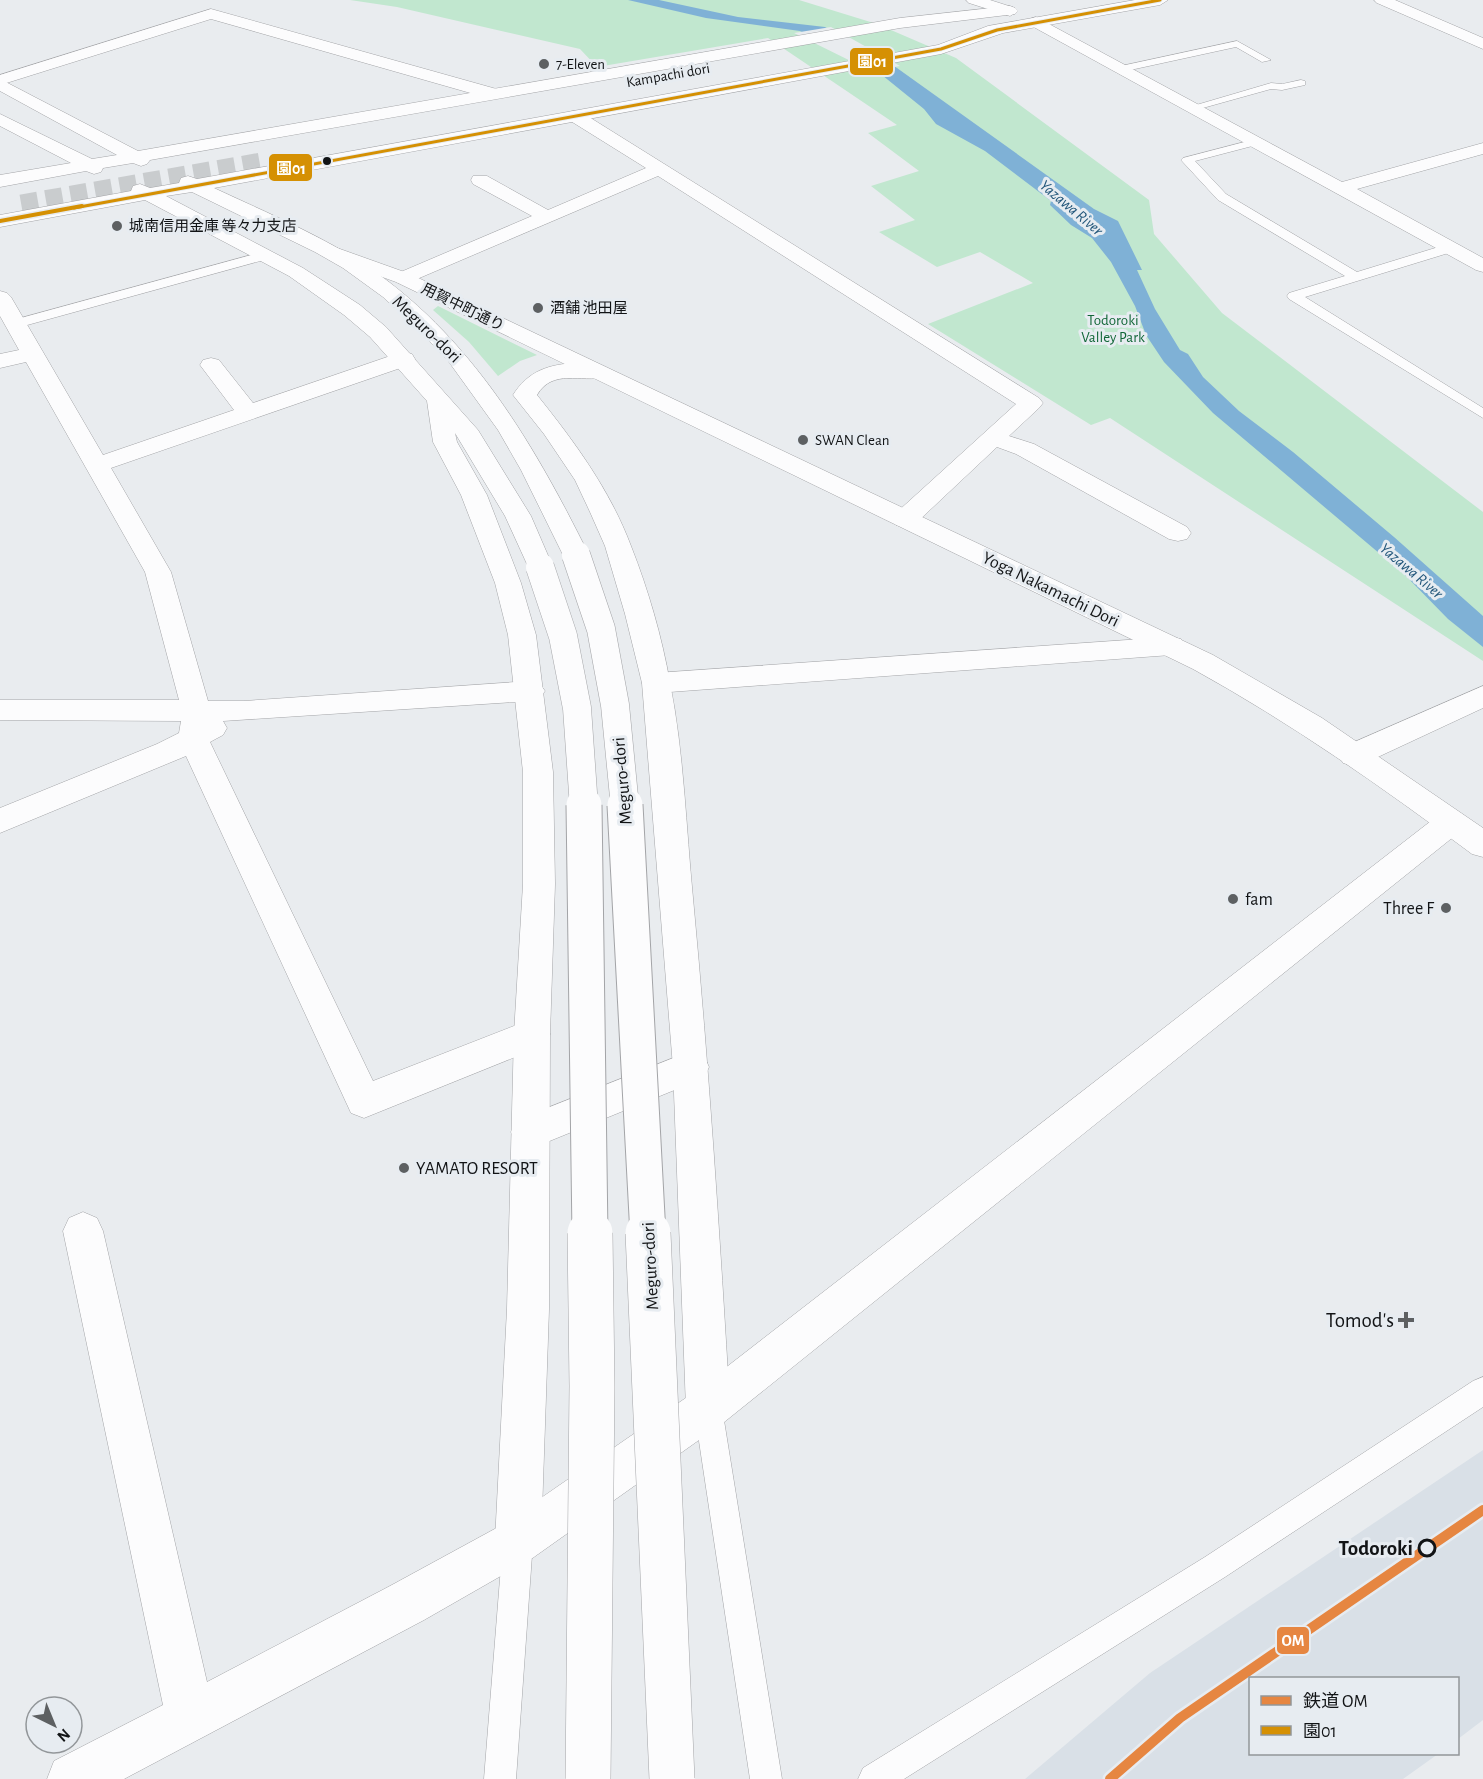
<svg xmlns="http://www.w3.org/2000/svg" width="1483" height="1779" font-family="'Alegreya Sans','Noto Sans JP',sans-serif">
<rect width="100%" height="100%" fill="#e9ecef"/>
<path fill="#d9e0e7" d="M 1483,1450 L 1483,1720 L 1458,1739 L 1458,1678 L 1250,1678 L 1250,1754 L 1438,1754 L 1403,1779 L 1025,1779 L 1150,1673 Z"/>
<path fill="#c1e7cf" d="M 350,0 L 799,0 L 877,24 L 956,58 L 1149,200 L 1154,234 L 1222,313 L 1483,512 L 1483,661 L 1110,418 L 1091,425 L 928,324 L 1033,283 L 980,252 L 937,267 L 879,232 L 915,220 L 871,186 L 919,171 L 868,133 L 897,125 L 768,38 L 597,67 L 580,49 L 397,7 Z
M 438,306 L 537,355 L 520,361 L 498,376 L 469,342 L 433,310 Z"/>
<path fill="#7fb1d6" d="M 628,0 L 659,0 L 738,17 L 825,27 L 897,68 L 1094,209 L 1118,221 L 1142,270 L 1137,270 L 1155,309 L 1180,350 L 1188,354 L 1203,377 L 1239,411 L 1293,452 L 1394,537 L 1483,616 L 1483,647 L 1448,619 L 1405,575 L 1213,413 L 1164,362 L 1146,335 L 1135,306 L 1111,262 L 1092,238 L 1071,225 L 1050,205 L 1051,201 L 985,151 L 936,124 L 924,109 L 877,71 L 800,31 L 706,18 Z"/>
<path fill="#e9ecef" d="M 831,27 L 900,66 L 871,71 L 794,33 Z"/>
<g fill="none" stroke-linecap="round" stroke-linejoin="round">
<path stroke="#c9ccce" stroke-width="17" stroke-dasharray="17 8" stroke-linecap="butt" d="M 21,203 L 267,160"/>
<defs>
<path id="service" d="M 1237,41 L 1271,60 L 1262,62 L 1236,47 L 1121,72 L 1116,69 L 1121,66 Z
M 1301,80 L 1305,81 L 1305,85 L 1282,90 L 1271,89 L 1192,111 L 1186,108 L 1271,83 L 1282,84 Z
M 1256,139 L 1260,140 L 1260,144 L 1195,161 L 1226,194 L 1357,272 L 1445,245 L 1455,245 L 1456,248 L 1455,251 L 1305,297 L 1483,408 L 1483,418 L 1289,299 L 1287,296 L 1289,293 L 1345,276 L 1218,200 L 1181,160 L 1183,158 Z
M 266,251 L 272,255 L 271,258 L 20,327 L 10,327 L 8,324 L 10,321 Z
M 1483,1377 L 1483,1407 L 1225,1577 L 904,1779 L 858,1779 L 863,1768 L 1205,1557 L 1473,1381 Z
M 708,1394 L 718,1398 L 722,1408 L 782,1779 L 750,1779 L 694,1408 L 698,1398 Z
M 518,1526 L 528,1531 L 533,1541 L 516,1779 L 484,1779 L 503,1541 L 508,1531 Z"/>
<path id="minor" d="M 966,0 L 990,0 L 1015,8 L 1018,11 L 1010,16 L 969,3 Z
M 1374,0 L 1395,0 L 1483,38 L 1483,49 L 1377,3 Z
M 211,9 L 500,90 L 503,94 L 500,98 L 488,98 L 211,19 L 0,85 L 0,75 Z
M 1036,17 L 1342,182 L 1483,143 L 1483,154 L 1357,189 L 1483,258 L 1483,272 L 1476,270 L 1030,25 L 1028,22 L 1030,19 Z
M 575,111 L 581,112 L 1039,398 L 1043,403 L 1039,408 L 1009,436 L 1034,444 L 1187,527 L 1191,533 L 1187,539 L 1178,541 L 1169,539 L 1016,454 L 997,447 L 914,525 L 905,527 L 896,525 L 892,519 L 896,513 L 1016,404 L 658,176 L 410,282 L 403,284 L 396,282 L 393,278 L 396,274 L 532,216 L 473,184 L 471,180 L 473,176 L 487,176 L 548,210 L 646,168 L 569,120 L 566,116 L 569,112 Z
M 0,291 L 7,293 L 11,297 L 103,455 L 234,410 L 200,365 L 203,360 L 211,358 L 219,360 L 253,403 L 396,354 L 404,352 L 412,354 L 415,359 L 412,364 L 111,468 L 171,572 L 208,701 L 244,701 L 530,681 L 540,684 L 545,691 L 540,698 L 530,701 L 223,721 L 227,728 L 223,735 L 210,742 L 373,1081 L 532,1019 L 545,1023 L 550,1034 L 545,1045 L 364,1118 L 351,1113 L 186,756 L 0,833 L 0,808 L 157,744 L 179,733 L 181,721 L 0,720 L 0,700 L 179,700 L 145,572 L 26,362 L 0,368 L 0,354 L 19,350 L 0,316 Z
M 1171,637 L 1181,639 L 1185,646 L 1181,653 L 1171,655 L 656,693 L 646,690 L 642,683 L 646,676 L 656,673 Z
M 1483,686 L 1483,708 L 1365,763 L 1354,766 L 1343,763 L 1339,755 L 1343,747 Z
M 1451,810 L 1462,814 L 1467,822 L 1462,830 L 723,1423 L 534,1557 L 424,1620 L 124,1779 L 47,1779 L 54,1761 L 163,1705 L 63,1231 L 69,1218 L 83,1212 L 97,1218 L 103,1231 L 207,1682 L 390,1586 L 502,1525 L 693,1393 L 1440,814 Z
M 691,1051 L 704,1056 L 709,1067 L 704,1078 L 530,1149 L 517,1144 L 511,1132 L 517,1120 Z"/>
<path id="tertiary" d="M 326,244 L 410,274 L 1213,655 L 1322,718 L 1483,828 L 1483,857 L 1472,854 C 1382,787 1291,723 1193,669 L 396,282 L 319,254 L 316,250 L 319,246 Z"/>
<path id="primary" d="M 1135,0 L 1168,0 L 1160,5 L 1003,33 L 941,54 L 214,188 C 259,209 306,229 348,254 C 464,324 531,438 589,555 L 585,561 L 576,563 L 567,561 L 563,555 L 521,470 L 498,430 L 449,362 L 418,329 L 383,297 L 343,268 L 315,252 L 192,192 L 166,196 L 303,268 L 360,305 L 386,327 L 478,430 L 531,516 L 553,567 L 549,573 L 540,575 L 531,573 L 505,516 L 455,433 L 457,442 L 487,495 L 521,583 L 536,635 L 553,772 L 555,884 L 550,1034 L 549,1309 L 541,1541 L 534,1557 L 518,1564 L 502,1557 L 495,1541 L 507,1309 L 514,1034 L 523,884 L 523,772 L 508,635 L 495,583 L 461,495 L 433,442 L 427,401 L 370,337 L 344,315 L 289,276 L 145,200 L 0,227 L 0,215 L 131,191 L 133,186 L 140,184 L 150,188 L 179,183 L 181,178 L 188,176 L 197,179 L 938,45 L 988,26 Z
M 1010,6 L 1015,8 L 1018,11 L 1015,14 L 900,28 L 150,160 L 147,164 L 141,166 L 133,163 L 103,168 L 101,172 L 94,174 L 86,171 L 0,187 L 0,175 L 71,163 L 0,126 L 0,114 L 92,159 L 117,155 L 0,91 L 0,79 L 138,151 L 900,18 Z
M 577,363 L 605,367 L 608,372 L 605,377 C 581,383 553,368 537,395 C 574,441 610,490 631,546 C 648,589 662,637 670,683 C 684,753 686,827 693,898 C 709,1068 720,1238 730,1408 L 723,1423 L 708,1430 L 693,1423 L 686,1408 L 673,1067 L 642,683 L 625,614 L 605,546 L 590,512 L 575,480 L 544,434 L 513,395 C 528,371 549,364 577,363 Z"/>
</defs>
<use href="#service" stroke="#a3a4a7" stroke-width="1"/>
<use href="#minor" stroke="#a3a4a7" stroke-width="1"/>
<use href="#tertiary" stroke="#a3a4a7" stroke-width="1"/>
<use href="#primary" stroke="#a3a4a7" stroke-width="1"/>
<use href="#service" fill="#fcfcfd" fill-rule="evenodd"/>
<use href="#minor" fill="#fcfcfd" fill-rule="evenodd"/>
<use href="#tertiary" fill="#fcfcfd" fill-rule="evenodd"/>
<use href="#primary" fill="#fcfcfd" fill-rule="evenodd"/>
<defs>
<path id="primary-bridge-far2" d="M 576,555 L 601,629 L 615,705 L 625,807
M 540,567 L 563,636 L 577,708 L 584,807"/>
<path id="primary-bridge-far1" d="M 584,805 L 590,1235
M 625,805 L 648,1235"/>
<path id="primary-bridge" d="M 648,1233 L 672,1779
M 588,1779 L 592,1386 L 590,1233"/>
</defs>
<use href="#primary-bridge-far2" stroke="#a3a4a7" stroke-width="29" stroke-linecap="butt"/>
<use href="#primary-bridge-far1" stroke="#a3a4a7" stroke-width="37" stroke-linecap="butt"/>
<use href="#primary-bridge" stroke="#a3a4a7" stroke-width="46" stroke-linecap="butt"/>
<use href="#primary-bridge-far2" stroke="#fcfcfd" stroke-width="28"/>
<use href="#primary-bridge-far1" stroke="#fcfcfd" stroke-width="35"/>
<use href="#primary-bridge" stroke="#fcfcfd" stroke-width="45"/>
<defs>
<path id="bus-1-far1" d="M 74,208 L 941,49 L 997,30 L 1160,0"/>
<path id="bus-1" d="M 0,221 L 82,206"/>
</defs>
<use href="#bus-1-far1" stroke="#e7ecf1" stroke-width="5"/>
<use href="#bus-1" stroke="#e7ecf1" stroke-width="7"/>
<use href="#bus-1-far1" stroke="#d59003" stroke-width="3"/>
<use href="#bus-1" stroke="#d59003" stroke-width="4"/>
<defs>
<path id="rail-1" d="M 1110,1779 L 1180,1718 L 1483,1510"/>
</defs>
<use href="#rail-1" stroke="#e7ecf1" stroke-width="15"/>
<use href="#rail-1" stroke="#e68641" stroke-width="10"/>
</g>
<g fill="#5d6062" stroke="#e7ecf1" stroke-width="2">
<circle cx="544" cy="64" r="6"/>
<circle cx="117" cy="226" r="6"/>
<circle cx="538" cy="308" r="6"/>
<circle cx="803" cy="440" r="6"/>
<circle cx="1233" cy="899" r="6"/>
<circle cx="1446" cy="908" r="6"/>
<circle cx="404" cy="1168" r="6"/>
<path d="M1403 1311h6v6h6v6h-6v6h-6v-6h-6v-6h6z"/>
</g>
<circle fill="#121416" stroke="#e7ecf1" stroke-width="2" cx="327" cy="161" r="5"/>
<circle fill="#e7ecf1" stroke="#121416" stroke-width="3" cx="1427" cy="1548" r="8"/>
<g text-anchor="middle" stroke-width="6" stroke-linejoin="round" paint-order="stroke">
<g font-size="15" fill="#121416" stroke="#e7ecf1" text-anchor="start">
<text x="556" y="69">7-Eleven</text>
<text x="129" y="231">城南信用金庫 等々力支店</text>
<text x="550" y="313">酒舗 池田屋</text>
<text x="815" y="445">SWAN Clean</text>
</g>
<g font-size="15" fill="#121416" stroke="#e7ecf1">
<text transform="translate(668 75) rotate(-10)" y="5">Kampachi dori</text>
<text transform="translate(463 307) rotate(26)" y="5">用賀中町通り</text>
</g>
<g font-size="15" fill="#126738" stroke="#e7ecf1">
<text x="1113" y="325">Todoroki<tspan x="1113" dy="17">Valley Park</tspan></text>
</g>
<g font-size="16" font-style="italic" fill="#23577b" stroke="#e7ecf1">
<text transform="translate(1072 207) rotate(40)" y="6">Yazawa River</text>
<text transform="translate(1412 570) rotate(40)" y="6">Yazawa River</text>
</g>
<g font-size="18" fill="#121416" stroke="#e7ecf1">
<text transform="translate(427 329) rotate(44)" y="6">Meguro-dori</text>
<text transform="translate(1051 589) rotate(26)" y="6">Yoga Nakamachi Dori</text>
<text transform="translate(622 781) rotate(-95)" y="6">Meguro-dori</text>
<text transform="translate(650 1266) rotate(-93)" y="6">Meguro-dori</text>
</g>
<g font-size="18" fill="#121416" stroke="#e7ecf1" text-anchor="start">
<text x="1245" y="905">fam</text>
<text x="1434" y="914" text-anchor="end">Three F</text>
<text x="416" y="1174">YAMATO RESORT</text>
</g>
<g font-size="21" fill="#121416" stroke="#e7ecf1" text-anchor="end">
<text x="1394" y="1327">Tomod's</text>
</g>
<g font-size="21" font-weight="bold" fill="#121416" stroke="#e7ecf1" text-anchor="end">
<text x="1413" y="1555">Todoroki</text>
</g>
</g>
<g stroke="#e7ecf1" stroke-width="2">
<rect x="849" y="47" width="45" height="29" rx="6" fill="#d59003"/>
<rect x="268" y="153" width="45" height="29" rx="6" fill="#d59003"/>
<rect x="1276" y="1626" width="34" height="29" rx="6" fill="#e68641"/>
</g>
<g font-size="16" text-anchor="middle" font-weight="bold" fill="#fff">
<text x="872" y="67">園01</text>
<text x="291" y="174">園01</text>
<text x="1293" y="1646">OM</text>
</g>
<rect x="1249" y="1677" width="210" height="78" fill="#e7ecf1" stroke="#929699" stroke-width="1.5"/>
<rect x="1261" y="1696" width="30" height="9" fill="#e68641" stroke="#929699" stroke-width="1.5"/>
<text x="1303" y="1707" font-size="18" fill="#121416">鉄道 OM</text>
<rect x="1261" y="1726" width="30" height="9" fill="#d59003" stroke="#929699" stroke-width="1.5"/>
<text x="1303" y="1737" font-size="18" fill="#121416">園01</text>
<g transform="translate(54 1725) rotate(137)"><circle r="28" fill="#e7ecf1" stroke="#929699" stroke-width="1.5"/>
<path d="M0-4.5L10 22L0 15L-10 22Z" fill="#5d6062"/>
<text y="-9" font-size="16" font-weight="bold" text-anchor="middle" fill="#121416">N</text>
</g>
</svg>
